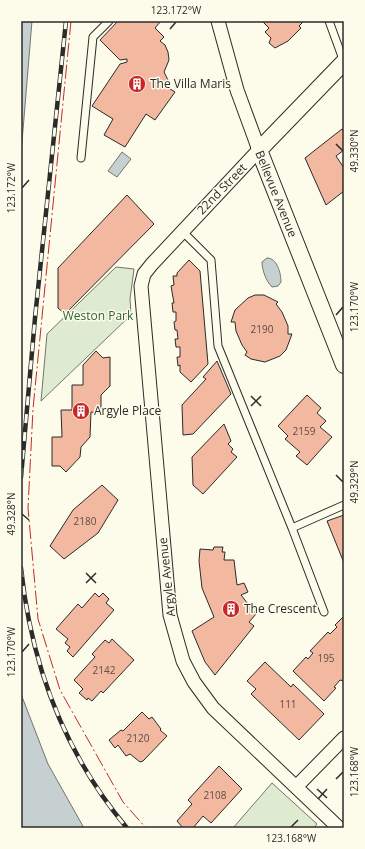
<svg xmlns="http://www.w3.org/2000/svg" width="365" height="849" font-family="'Open Sans',sans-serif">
<rect width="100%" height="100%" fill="#fdfbea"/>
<path fill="#deebd1" stroke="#74746e" d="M 116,267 L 134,269 L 130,299 L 131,315 L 41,401 L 47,334 Z
M 272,783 L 317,824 L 314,828 L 233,828 Z"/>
<path fill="#c7d0d0" stroke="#74746e" d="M 21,21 L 32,21 L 21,154 Z
M 122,152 L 131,159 L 117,177 L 108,171 Z
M 267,258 C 277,258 281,273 281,282 L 278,286 L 272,287 C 266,281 262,270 262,262 Z
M 21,694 L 48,764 L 84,828 L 21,828 Z"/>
<path fill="#f2b8a0" stroke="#2b2b2b" d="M 118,21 L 161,21 L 155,28 L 164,37 L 160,41 L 165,45 L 168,52 L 169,60 L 164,72 L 169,82 L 167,87 L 175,92 L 155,120 L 146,114 L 125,147 L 104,135 L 113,119 L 92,106 L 120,64 L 127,62 L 127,59 L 120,60 L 100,40 Z
M 262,21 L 304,21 L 299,26 L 301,28 L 288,41 L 275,48 L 269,43 L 271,38 L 265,32 L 269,28 Z
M 342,129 L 344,132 L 344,150 L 336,156 L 344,168 L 344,191 L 326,205 L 305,158 Z
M 127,195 L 154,224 L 65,314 L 58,308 L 58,268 Z
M 189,260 L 200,271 L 208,364 L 191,382 L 180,372 L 180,365 L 178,366 L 177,357 L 180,357 L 180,347 L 176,347 L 175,339 L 178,339 L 177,330 L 175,330 L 174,322 L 176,321 L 176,312 L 173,312 L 172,303 L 174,303 L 171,286 L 174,285 L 173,276 L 177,276 L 177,273 Z
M 255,295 L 264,295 L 278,302 L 276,304 L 282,312 L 288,326 L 288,334 L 292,334 L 286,350 L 280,356 L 265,362 L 251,359 L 245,355 L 247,352 L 242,345 L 236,331 L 235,322 L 231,322 L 235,310 L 248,298 Z
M 96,351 L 103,358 L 110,357 L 110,386 L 101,395 L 101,413 L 91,412 L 90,437 L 81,447 L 80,457 L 66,472 L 60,466 L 52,466 L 52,437 L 62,437 L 61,410 L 72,410 L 72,385 L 83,385 L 83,365 Z
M 217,361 L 231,394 L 193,434 L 183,435 L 182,405 L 206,379 L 203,377 Z
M 307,395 L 321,408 L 317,413 L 326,421 L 320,427 L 332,437 L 307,465 L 296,456 L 300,452 L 285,439 L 288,436 L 278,426 Z
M 224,424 L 231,441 L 228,444 L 233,449 L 231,452 L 237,457 L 203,494 L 193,485 L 192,457 Z
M 102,485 L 118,500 L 98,533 L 64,559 L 50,546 L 73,510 Z
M 344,515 L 344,563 L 327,521 Z
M 214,547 L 223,547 L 222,552 L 225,552 L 224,560 L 234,560 L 237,585 L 244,583 L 248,592 L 241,595 L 256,614 L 249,622 L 254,626 L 215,675 L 205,662 L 192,631 L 214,617 L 202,588 L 199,561 L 200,549 L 213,550 Z
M 95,593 L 99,597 L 103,593 L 109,599 L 106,603 L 114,610 L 73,657 L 67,651 L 70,647 L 65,643 L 68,639 L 56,629 L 78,604 L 82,608 Z
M 344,616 L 344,681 L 340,680 L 334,687 L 336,688 L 324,701 L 293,671 L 306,657 L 308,659 L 313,653 L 310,651 L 328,632 L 330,634 L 337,627 L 335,625 Z
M 112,639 L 134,660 L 103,693 L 101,691 L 92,701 L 88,698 L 87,700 L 79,693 L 83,689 L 74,680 L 95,657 L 92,654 L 105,640 L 109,643 Z
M 265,662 L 291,687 L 293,684 L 324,714 L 299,740 L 251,694 L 256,689 L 247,681 Z
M 142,712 L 149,719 L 152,717 L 161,729 L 160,730 L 167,736 L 143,761 L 140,762 L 130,754 L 126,756 L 118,745 L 115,748 L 109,740 L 121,730 L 123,731 Z
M 219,766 L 242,789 L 211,823 L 203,816 L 193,828 L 183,828 L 177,821 L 192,804 L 188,800 Z"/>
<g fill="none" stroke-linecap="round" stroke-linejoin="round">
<defs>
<path id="service" d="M 329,21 L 344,62
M 81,158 L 93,37 L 109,21
M 182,231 L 211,260 L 218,346 L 292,528 L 324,612
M 292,528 L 344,505"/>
<path id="minor" d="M 218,21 L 237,90 L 259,150 L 152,264 L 144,274 L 141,286 L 170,615 L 183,661 L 194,682 L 213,708 L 339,828
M 296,787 L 344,738"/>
<path id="tertiary" d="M 344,62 L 259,150 L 344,365"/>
</defs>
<use href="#service" stroke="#2b2b2b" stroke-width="9"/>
<use href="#minor" stroke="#2b2b2b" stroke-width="15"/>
<use href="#tertiary" stroke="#2b2b2b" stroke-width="18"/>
<use href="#service" stroke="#fdfbea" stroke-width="7"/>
<use href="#minor" stroke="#fdfbea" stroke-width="13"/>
<use href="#tertiary" stroke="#fdfbea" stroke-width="16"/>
<defs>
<path id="rail" d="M 21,477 L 35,318 L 66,21
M 21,568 C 31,664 65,754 127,828"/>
</defs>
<use href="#rail" stroke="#2b2b2b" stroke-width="4.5"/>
<use href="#rail" stroke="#fdfbea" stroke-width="3" stroke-dasharray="9" stroke-linecap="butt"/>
<path stroke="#c62828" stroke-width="1" stroke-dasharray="14 3 2 3" stroke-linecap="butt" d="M 71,21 L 33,409 L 28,508 L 38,619 L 60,690 L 123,802 L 146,828"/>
</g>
<path fill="none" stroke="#2b2b2b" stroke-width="1.5" d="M 170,29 L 176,22M 336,144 L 343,151M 22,188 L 29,180M 336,315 L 343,307M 251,396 L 261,406M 251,406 L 261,396M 336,475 L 343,482M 22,514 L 29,520M 86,573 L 96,583M 86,583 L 96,573M 22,652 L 29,644M 336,779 L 343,772M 317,789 L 327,798M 318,799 L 327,789M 291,827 L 298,820"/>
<defs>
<symbol id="building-disc" viewBox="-11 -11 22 22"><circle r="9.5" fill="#c62828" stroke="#fdfbea"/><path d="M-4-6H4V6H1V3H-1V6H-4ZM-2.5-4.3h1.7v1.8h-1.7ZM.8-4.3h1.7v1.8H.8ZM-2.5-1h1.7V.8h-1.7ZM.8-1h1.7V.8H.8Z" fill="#fff"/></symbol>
</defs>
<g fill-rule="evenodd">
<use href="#building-disc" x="127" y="74" width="20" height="20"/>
<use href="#building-disc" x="71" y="401" width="20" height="20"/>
<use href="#building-disc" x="221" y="599" width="20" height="20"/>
</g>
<g text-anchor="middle" stroke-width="3" stroke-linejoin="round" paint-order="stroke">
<g font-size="10" fill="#5d4e48">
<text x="262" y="333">2190</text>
<text x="304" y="435">2159</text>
<text x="85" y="525">2180</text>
<text x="326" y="662">195</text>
<text x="104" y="674">2142</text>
<text x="288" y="708">111</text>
<text x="138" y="742">2120</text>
<text x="215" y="799">2108</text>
</g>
<g font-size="12" fill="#2b2b2b" stroke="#fdfbea" text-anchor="start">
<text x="150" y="88">The Villa Maris</text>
<text x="94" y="415">Argyle Place</text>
<text x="244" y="613">The Crescent</text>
</g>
<g font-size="12" fill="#2b2b2b" stroke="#fdfbea">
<text transform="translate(222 189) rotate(-46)" y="4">22nd Street</text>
<text transform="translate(276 194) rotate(68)" y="4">Bellevue Avenue</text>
<text transform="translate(167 577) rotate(-96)" y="4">Argyle Avenue</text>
</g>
<g font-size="12" fill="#34623c" stroke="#fdfbea">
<text x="98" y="320">Weston Park</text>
</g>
</g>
<rect width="365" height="849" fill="none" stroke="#fdfbea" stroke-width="44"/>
<rect x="22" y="22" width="321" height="805" fill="none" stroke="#2b2b2b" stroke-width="1.5"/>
<g font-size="10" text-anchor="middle" fill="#2b2b2b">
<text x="176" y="14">123.172°W</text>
<text transform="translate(354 151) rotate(-90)" y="4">49.330°N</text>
<text transform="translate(11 188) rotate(-90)" y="4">123.172°W</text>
<text transform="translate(354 307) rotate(-90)" y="4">123.170°W</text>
<text transform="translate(354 482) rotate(-90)" y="4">49.329°N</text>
<text transform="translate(11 514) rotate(-90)" y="4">49.328°N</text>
<text transform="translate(11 652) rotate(-90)" y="4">123.170°W</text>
<text transform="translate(354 772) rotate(-90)" y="4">123.168°W</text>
<text x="291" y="842">123.168°W</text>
</g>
</svg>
